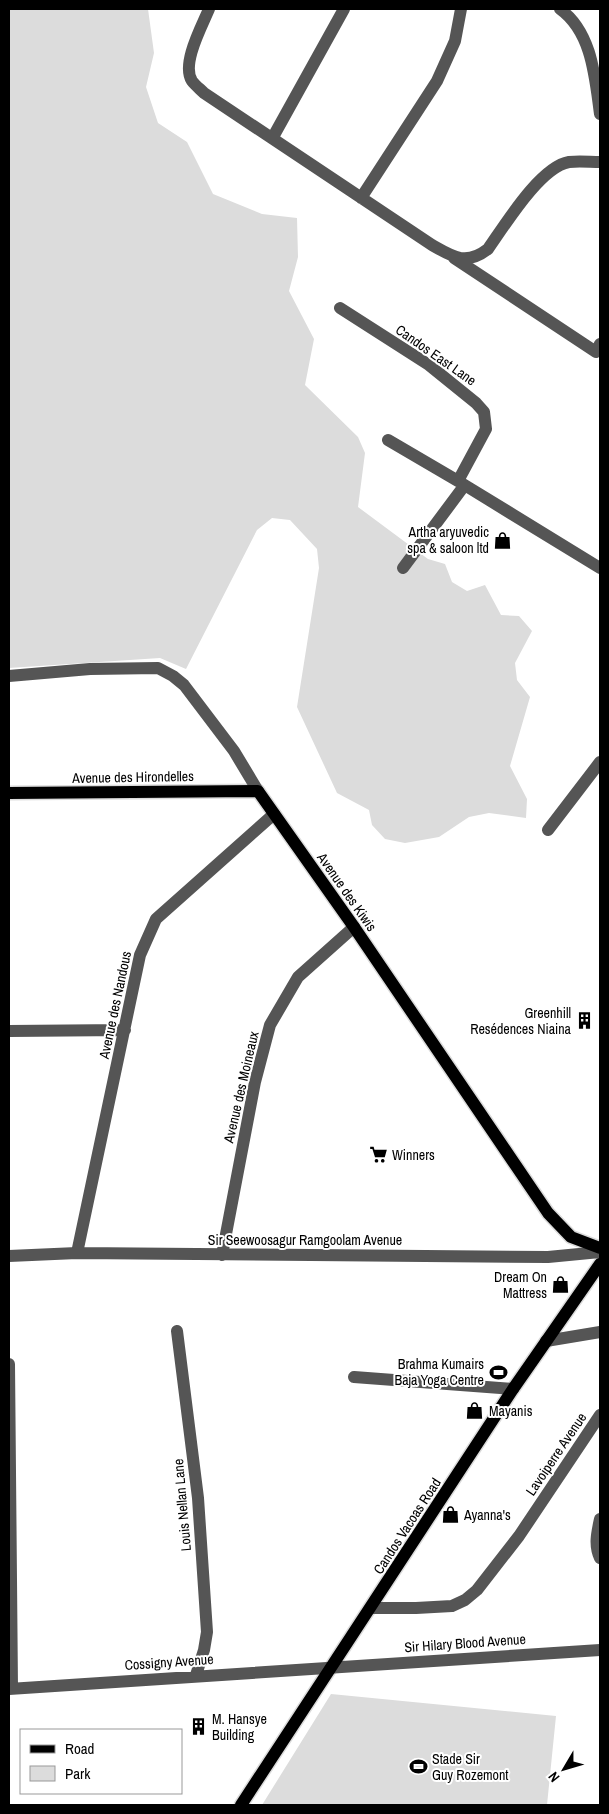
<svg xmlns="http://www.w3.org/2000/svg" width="609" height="1814" font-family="'Archivo Narrow',sans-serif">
<rect width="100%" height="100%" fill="#fff"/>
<path fill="#dcdcdc" d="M 9,9 L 148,9 L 154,53 L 146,87 L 158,123 L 187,142 L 213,194 L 262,214 L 297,218 L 298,257 L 289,291 L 314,339 L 305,385 L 358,437 L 365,453 L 358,507 L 428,559 L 445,564 L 452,582 L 467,591 L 485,585 L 501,615 L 519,616 L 532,631 L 515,663 L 517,680 L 530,697 L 510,766 L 527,799 L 526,818 L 489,813 L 469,817 L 439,837 L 405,843 L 385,839 L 372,825 L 369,810 L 337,793 L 297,707 L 319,568 L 317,549 L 290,520 L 272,518 L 257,530 L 186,669 L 160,658 L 9,668 Z
M 331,1694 L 556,1716 L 547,1805 L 262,1805 Z"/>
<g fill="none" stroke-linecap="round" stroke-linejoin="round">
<defs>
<path id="major" d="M 9,793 L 258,791 L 354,927 L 548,1213 L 571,1237 L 600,1248
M 241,1805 L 513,1389 L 600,1264"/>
</defs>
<use href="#major" stroke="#dbdbdb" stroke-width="15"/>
<path stroke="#555" stroke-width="12" d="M 209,9 C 202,26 181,64 192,81 C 195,85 200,89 204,93 L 432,245 C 453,257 466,266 488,249 C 505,225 540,167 569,162 C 579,161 590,162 600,162
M 560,9 C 592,32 595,77 600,114
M 273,137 L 344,9
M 361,198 L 437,81 L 455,41 L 461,9
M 454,258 L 596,352 L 600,344
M 340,308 L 429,365 L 476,403 L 484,412 L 486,429 L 458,481 L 600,568
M 388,440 L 458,481
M 403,568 L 464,486
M 9,676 L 90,669 L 158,668 L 173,676 L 184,685 L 234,751 L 258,791
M 548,830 L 600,762
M 9,1031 L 125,1030
M 77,1253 L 140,955 L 156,919 L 274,814
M 222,1255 L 255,1082 L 270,1025 L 298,977 L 354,927
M 9,1256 L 77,1253 L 548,1257 L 600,1252
M 177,1331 L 198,1498 L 207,1632 L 204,1650 L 196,1675
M 546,1341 L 600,1332
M 9,1364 L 12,1688
M 354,1377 L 513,1389
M 600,1519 C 597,1533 594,1545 600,1558
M 372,1608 L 416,1608 L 452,1606 L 465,1600 L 477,1590 L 519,1536 L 600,1415
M 9,1689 L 600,1650"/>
<use href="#major" stroke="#000" stroke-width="12"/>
</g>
<defs>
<symbol id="shop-bare" viewBox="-9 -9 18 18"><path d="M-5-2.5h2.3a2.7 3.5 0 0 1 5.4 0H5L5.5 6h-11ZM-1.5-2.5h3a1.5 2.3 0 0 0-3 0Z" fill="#000" stroke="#fff" stroke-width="2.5" paint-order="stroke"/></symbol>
<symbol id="building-bare" viewBox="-9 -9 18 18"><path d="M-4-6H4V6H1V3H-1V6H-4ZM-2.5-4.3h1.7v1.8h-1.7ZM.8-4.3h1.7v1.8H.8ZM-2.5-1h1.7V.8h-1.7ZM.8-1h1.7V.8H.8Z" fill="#000" stroke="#fff" stroke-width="2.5" paint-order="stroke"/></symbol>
<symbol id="supermarket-bare" viewBox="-9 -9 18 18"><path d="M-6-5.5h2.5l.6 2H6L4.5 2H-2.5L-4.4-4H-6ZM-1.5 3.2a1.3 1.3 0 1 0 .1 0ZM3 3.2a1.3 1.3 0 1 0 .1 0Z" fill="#000" stroke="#fff" stroke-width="2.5" paint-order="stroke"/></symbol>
<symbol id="stadium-bare" viewBox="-9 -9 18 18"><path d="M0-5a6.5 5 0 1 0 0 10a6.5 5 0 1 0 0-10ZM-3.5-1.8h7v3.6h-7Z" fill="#000" stroke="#fff" stroke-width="2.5" paint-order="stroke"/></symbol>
</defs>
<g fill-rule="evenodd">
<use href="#shop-bare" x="490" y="528" width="25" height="25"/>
<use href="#building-bare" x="572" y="1008" width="25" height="25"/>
<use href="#supermarket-bare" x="366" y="1142" width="25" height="25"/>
<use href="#shop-bare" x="548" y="1272" width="25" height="25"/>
<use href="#stadium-bare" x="486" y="1360" width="25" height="25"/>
<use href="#shop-bare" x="462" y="1398" width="25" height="25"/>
<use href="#shop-bare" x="438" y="1502" width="25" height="25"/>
<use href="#building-bare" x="186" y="1714" width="25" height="25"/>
<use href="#stadium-bare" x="406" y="1754" width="25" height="25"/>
</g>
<g text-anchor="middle" stroke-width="4" stroke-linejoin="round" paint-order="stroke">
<g font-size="14" fill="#000" stroke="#fff">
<text transform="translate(436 355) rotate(35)" y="5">Candos East Lane</text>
<text transform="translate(133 777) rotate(-1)" y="5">Avenue des Hirondelles</text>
<text transform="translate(347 892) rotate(55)" y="5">Avenue des Kiwis</text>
<text transform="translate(115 1005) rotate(-78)" y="5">Avenue des Nandous</text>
<text transform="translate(241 1087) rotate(-77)" y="5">Avenue des Moineaux</text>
<text x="305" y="1245">Sir Seewoosagur Ramgoolam Avenue</text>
<text transform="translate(556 1454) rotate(-56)" y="5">Lavoiperre Avenue</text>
<text transform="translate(182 1505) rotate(-95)" y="5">Louis Nellan Lane</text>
<text transform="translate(407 1526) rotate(-57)" y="5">Candos Vacoas Road</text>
<text transform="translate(465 1643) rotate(-4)" y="5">Sir Hilary Blood Avenue</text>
<text transform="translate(169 1662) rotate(-4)" y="5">Cossigny Avenue</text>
</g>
<g font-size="14" fill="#000" stroke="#fff" text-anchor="start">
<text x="489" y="537" text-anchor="end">Artha aryuvedic<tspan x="489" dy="16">spa &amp; saloon ltd</tspan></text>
<text x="571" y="1018" text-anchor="end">Greenhill<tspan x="571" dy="16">Resédences Niaina</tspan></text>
<text x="392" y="1160">Winners</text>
<text x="547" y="1282" text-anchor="end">Dream On<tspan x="547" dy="16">Mattress</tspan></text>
<text x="484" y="1369" text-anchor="end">Brahma Kumairs<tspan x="484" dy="16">Baja Yoga Centre</tspan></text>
<text x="489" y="1416">Mayanis</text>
<text x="464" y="1520">Ayanna's</text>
<text x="212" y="1724">M. Hansye<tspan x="212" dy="16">Building</tspan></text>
<text x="432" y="1764">Stade Sir<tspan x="432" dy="16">Guy Rozemont</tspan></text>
</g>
</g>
<rect width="609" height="1814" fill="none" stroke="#000000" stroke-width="20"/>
<rect x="20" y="1729" width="162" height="65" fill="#ffffff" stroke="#999999"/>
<rect x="30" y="1745" width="25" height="8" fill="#000000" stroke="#999999"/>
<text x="65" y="1754" font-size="15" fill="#000000">Road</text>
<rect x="30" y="1766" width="25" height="15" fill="#dcdcdc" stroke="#999999"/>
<text x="65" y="1779" font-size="15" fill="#000000">Park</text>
<g transform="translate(564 1769) rotate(232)" stroke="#ffffff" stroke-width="4" paint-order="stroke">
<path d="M0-4L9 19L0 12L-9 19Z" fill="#000000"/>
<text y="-8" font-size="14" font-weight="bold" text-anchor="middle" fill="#000000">N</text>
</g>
</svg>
